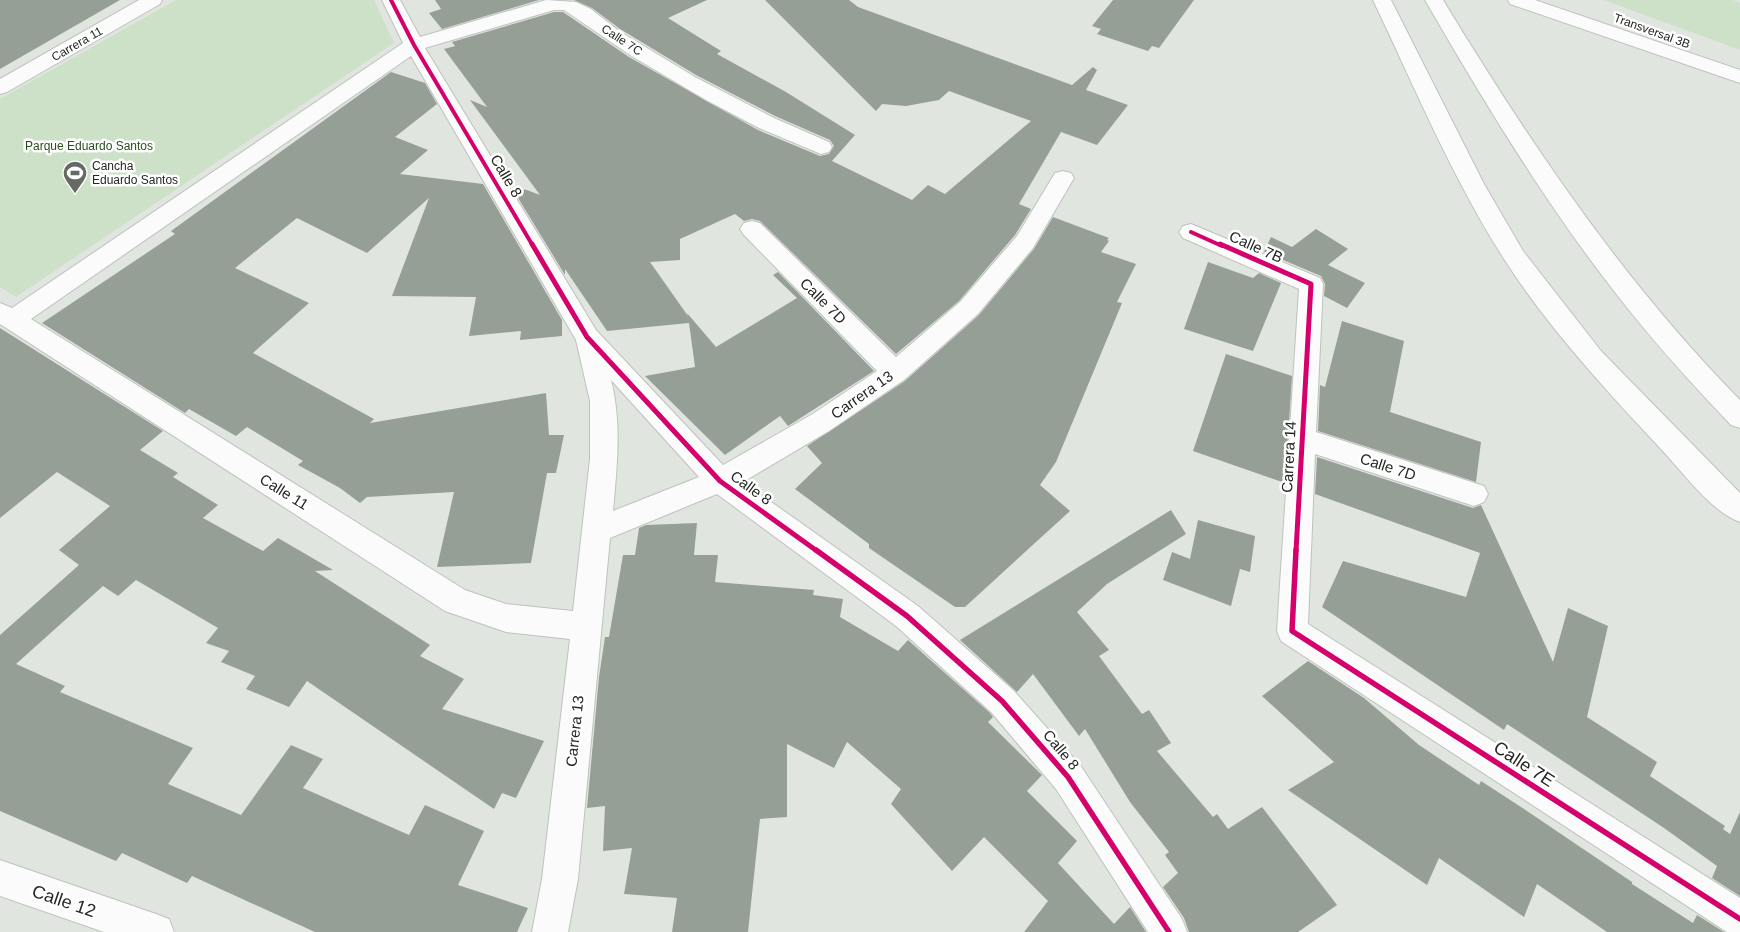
<svg xmlns="http://www.w3.org/2000/svg" width="1740" height="932" font-family="Helvetica,sans-serif">
<rect width="100%" height="100%" fill="#e0e5e0"/>
<path fill="#cde1c9" d="M 176,0 L 374,0 L 394,43 L 16,297 L 0,287 L 0,99 Z
M 1604,0 L 1733,0 L 1740,3 L 1740,50 Z"/>
<path fill="#969f95" d="M 0,0 L 120,0 L 0,69 Z
M 435,0 L 539,0 L 442,29 L 429,13 L 441,9 Z
M 574,0 L 707,0 L 668,18 L 721,51 L 717,54 L 786,92 L 855,135 L 832,161 L 912,200 L 928,185 L 945,194 L 1031,121 L 949,91 L 939,100 L 906,106 L 882,104 L 876,111 L 765,0 L 849,0 L 858,7 L 1072,85 L 1093,67 L 1097,70 L 1086,90 L 1128,105 L 1097,145 L 1061,132 L 1019,204 L 1031,209 L 1015,235 L 959,301 L 896,354 L 760,221 L 752,219 L 744,221 L 735,214 L 680,239 L 680,260 L 650,262 L 688,316 L 687,313 L 716,347 L 797,298 L 773,275 L 778,272 L 874,371 L 788,426 L 780,416 L 725,455 L 645,376 L 695,367 L 689,323 L 607,331 L 565,269 L 565,275 L 512,188 L 527,190 L 540,195 L 470,100 L 487,107 L 444,49 L 455,46 L 452,42 L 554,12 L 563,12 L 629,57 L 758,130 L 820,156 L 829,154 L 834,146 L 830,140 L 775,116 L 696,75 L 620,29 L 592,8 Z
M 1113,0 L 1194,0 L 1159,48 L 1152,46 L 1148,51 L 1097,34 L 1101,29 L 1092,26 Z
M 391,72 L 425,83 L 437,104 L 395,137 L 428,150 L 400,174 L 483,184 L 562,320 L 562,336 L 520,340 L 521,331 L 469,336 L 476,297 L 392,296 L 429,198 L 367,253 L 297,218 L 235,268 L 309,303 L 253,353 L 374,419 L 370,423 L 546,393 L 549,435 L 564,435 L 556,473 L 547,473 L 531,563 L 437,567 L 454,492 L 367,497 L 360,503 L 340,488 L 298,465 L 303,461 L 247,427 L 236,436 L 189,409 L 185,413 L 42,323 L 175,234 L 171,231 Z
M 1053,217 L 1109,238 L 1107,240 L 1109,241 L 1101,252 L 1136,264 L 1117,302 L 1122,303 L 1056,462 L 1040,485 L 1070,511 L 965,607 L 955,607 L 869,548 L 869,544 L 795,489 L 822,463 L 807,446 L 905,381 L 979,315 L 1034,249 Z
M 1316,229 L 1348,249 L 1328,265 L 1365,283 L 1347,308 L 1324,296 L 1325,284 L 1321,276 L 1264,252 L 1271,237 L 1292,247 Z
M 1208,262 L 1253,278 L 1259,273 L 1281,283 L 1253,351 L 1184,329 Z
M 1342,321 L 1404,341 L 1390,412 L 1481,442 L 1476,482 L 1318,431 L 1320,385 L 1325,387 Z
M 0,328 L 163,431 L 140,450 L 178,473 L 173,477 L 218,505 L 203,518 L 263,551 L 278,538 L 333,570 L 315,571 L 430,645 L 420,656 L 464,679 L 442,709 L 544,741 L 516,798 L 502,793 L 494,809 L 307,681 L 289,707 L 246,689 L 255,676 L 221,662 L 229,651 L 206,643 L 218,628 L 136,580 L 118,596 L 103,586 L 16,664 L 65,686 L 60,692 L 193,748 L 168,784 L 241,815 L 291,745 L 323,759 L 303,788 L 409,835 L 425,805 L 484,831 L 458,885 L 528,908 L 517,932 L 315,932 L 192,876 L 187,883 L 122,853 L 116,861 L 0,811 L 0,635 L 79,565 L 59,550 L 110,506 L 57,472 L 0,518 Z
M 1226,354 L 1292,376 L 1285,483 L 1193,451 Z
M 1317,457 L 1473,508 L 1481,505 L 1553,662 L 1568,608 L 1608,626 L 1587,717 L 1657,762 L 1650,776 L 1725,826 L 1723,829 L 1730,834 L 1740,812 L 1740,896 L 1712,878 L 1717,866 L 1664,828 L 1507,724 L 1504,730 L 1322,607 L 1343,561 L 1466,597 L 1480,553 L 1315,494 Z
M 1171,510 L 1186,534 L 1107,584 L 1077,612 L 1109,650 L 1099,656 L 1142,714 L 1149,710 L 1171,743 L 1157,751 L 1213,817 L 1217,814 L 1228,829 L 1262,807 L 1337,905 L 1298,932 L 1189,932 L 1184,918 L 1163,887 L 1178,873 L 1165,855 L 1169,852 L 1130,802 L 1085,729 L 1079,736 L 1033,674 L 1017,692 L 960,640 Z
M 1198,520 L 1255,536 L 1250,572 L 1240,569 L 1231,606 L 1163,580 L 1172,552 L 1190,559 Z
M 697,523 L 694,555 L 718,555 L 715,582 L 814,590 L 813,595 L 843,599 L 840,617 L 898,651 L 908,640 L 990,713 L 993,717 L 988,722 L 1042,775 L 1027,791 L 1077,841 L 1058,863 L 1114,924 L 1130,907 L 1146,932 L 1024,932 L 1048,901 L 984,837 L 952,871 L 891,804 L 901,789 L 847,742 L 834,768 L 787,744 L 787,817 L 760,819 L 748,932 L 672,932 L 677,898 L 624,894 L 632,848 L 603,851 L 605,806 L 587,808 L 599,677 L 605,637 L 609,637 L 623,555 L 635,555 L 639,528 L 646,525 Z
M 1308,661 L 1364,698 L 1419,745 L 1479,785 L 1481,781 L 1527,811 L 1632,882 L 1632,884 L 1693,923 L 1697,915 L 1724,932 L 1607,932 L 1537,884 L 1524,917 L 1439,858 L 1427,885 L 1288,790 L 1334,762 L 1262,696 Z"/>
<g fill="none" stroke-linecap="round" stroke-linejoin="round">
<defs>
<path id="minor" d="M 139,0 L 162,0 L 160,4 L 7,92 L 0,94 L 0,79 Z
M 382,0 L 400,0 L 420,37 L 546,0 L 576,2 L 591,9 L 619,31 L 695,77 L 774,118 L 829,142 L 832,147 L 829,152 L 821,154 L 759,128 L 706,100 L 630,55 L 564,10 L 554,10 L 425,48 L 596,330 L 723,465 L 811,415 L 877,371 L 744,235 L 740,229 L 744,223 L 752,221 L 760,223 L 896,357 L 960,302 L 1017,236 L 1055,173 L 1063,171 L 1071,173 L 1074,178 L 1033,248 L 978,314 L 904,380 L 829,431 L 743,482 L 918,606 L 1013,690 L 1080,765 L 1182,919 L 1187,932 L 1148,932 L 1056,789 L 991,712 L 896,626 L 717,494 L 610,538 L 578,879 L 568,932 L 532,932 L 542,879 L 570,639 L 506,632 L 445,611 L 0,324 L 0,303 L 12,308 L 403,43 ZM 411,56 L 576,340 L 590,401 L 590,459 L 573,611 L 506,604 L 465,590 L 31,319 ZM 611,380 L 699,477 L 613,511 C 617,467 622,423 611,380 Z
M 1508,0 L 1535,0 L 1740,70 L 1740,83 L 1510,4 Z
M 1191,224 L 1320,278 L 1323,284 L 1316,432 L 1484,486 L 1488,494 L 1484,502 L 1474,506 L 1315,454 L 1308,624 L 1740,898 L 1740,932 L 1727,932 L 1281,641 L 1277,631 L 1299,289 L 1183,238 L 1179,232 L 1183,226 Z
M 0,860 L 156,914 L 169,919 L 174,932 L 104,932 L 0,896 Z"/>
<path id="trunk" d="M 1373,0 L 1391,0 L 1484,184 L 1523,251 L 1601,351 L 1740,493 L 1740,522 C 1711,512 1682,471 1660,448 C 1606,390 1550,330 1506,262 C 1453,180 1415,88 1373,0 Z
M 1425,0 L 1443,0 C 1530,143 1622,280 1740,400 L 1740,428 L 1731,425 C 1686,378 1643,330 1604,278 C 1537,190 1480,95 1425,0 Z"/>
</defs>
<use href="#minor" stroke="#bec2be" stroke-width="2"/>
<use href="#trunk" stroke="#bec2be" stroke-width="2"/>
<use href="#minor" fill="#fafbfa" fill-rule="evenodd"/>
<use href="#trunk" fill="#fafbfa" fill-rule="evenodd"/>
<defs>
<path id="cycleway-far2" d="M 391,0 L 414,45 L 533,246
M 1191,232 L 1222,246"/>
<path id="cycleway-far1" d="M 532,244 L 587,337 L 720,481 L 817,551
M 1220,244 L 1311,284 L 1296,551"/>
<path id="cycleway" d="M 816,550 L 907,616 L 1002,701 L 1068,777 L 1169,932
M 1296,550 L 1292,631 L 1740,919"/>
</defs>
<use href="#cycleway-far2" stroke="#fff" stroke-width="6"/>
<use href="#cycleway-far1" stroke="#fff" stroke-width="8"/>
<use href="#cycleway" stroke="#fff" stroke-width="9"/>
<use href="#cycleway-far2" stroke="#d6006c" stroke-width="4"/>
<use href="#cycleway-far1" stroke="#d6006c" stroke-width="5"/>
<use href="#cycleway" stroke="#d6006c" stroke-width="5.5"/>
</g>
<defs>
<symbol id="stadium-pin" viewBox="-11 -11 22 30"><path d="M0 17L-7.5 6A9.5 9.5 0 1 1 7.5 6Z" fill="#666a65" stroke="#fff"/><path d="M0-5a6.5 5 0 1 0 0 10a6.5 5 0 1 0 0-10ZM-3.5-1.8h7v3.6h-7Z" fill="#fff"/></symbol>
</defs>
<g fill-rule="evenodd">
<use href="#stadium-pin" x="61" y="159" width="28" height="38"/>
</g>
<g text-anchor="middle" stroke-width="5" stroke-linejoin="round" paint-order="stroke">
<g font-size="12" fill="#242723" stroke="#fff">
<text transform="translate(1652 31) rotate(20)" y="4">Transversal 3B</text>
<text transform="translate(622 40) rotate(33)" y="4">Calle 7C</text>
<text transform="translate(77 44) rotate(-30)" y="4">Carrera 11</text>
</g>
<g font-size="12" fill="#264f1b" stroke="#fff">
<text x="89" y="150">Parque Eduardo Santos</text>
</g>
<g font-size="12" fill="#242723" stroke="#fff" text-anchor="start">
<text x="92" y="170">Cancha<tspan x="92" dy="14">Eduardo Santos</tspan></text>
</g>
<g font-size="15" fill="#242723" stroke="#fff">
<text transform="translate(506 176) rotate(59)" y="5">Calle 8</text>
<text transform="translate(1256 247) rotate(24)" y="5">Calle 7B</text>
<text transform="translate(823 301) rotate(45)" y="5">Calle 7D</text>
<text transform="translate(862 395) rotate(-35)" y="5">Carrera 13</text>
<text transform="translate(1289 457) rotate(-87)" y="5">Carrera 14</text>
<text transform="translate(1388 467) rotate(18)" y="5">Calle 7D</text>
<text transform="translate(751 488) rotate(36)" y="5">Calle 8</text>
<text transform="translate(284 492) rotate(32)" y="5">Calle 11</text>
<text transform="translate(575 731) rotate(-84)" y="5">Carrera 13</text>
<text transform="translate(1061 750) rotate(50)" y="5">Calle 8</text>
</g>
<g font-size="18" fill="#242723" stroke="#fff">
<text transform="translate(1524 764) rotate(33)" y="6">Calle 7E</text>
<text transform="translate(64 901) rotate(19)" y="6">Calle 12</text>
</g>
</g>
</svg>
